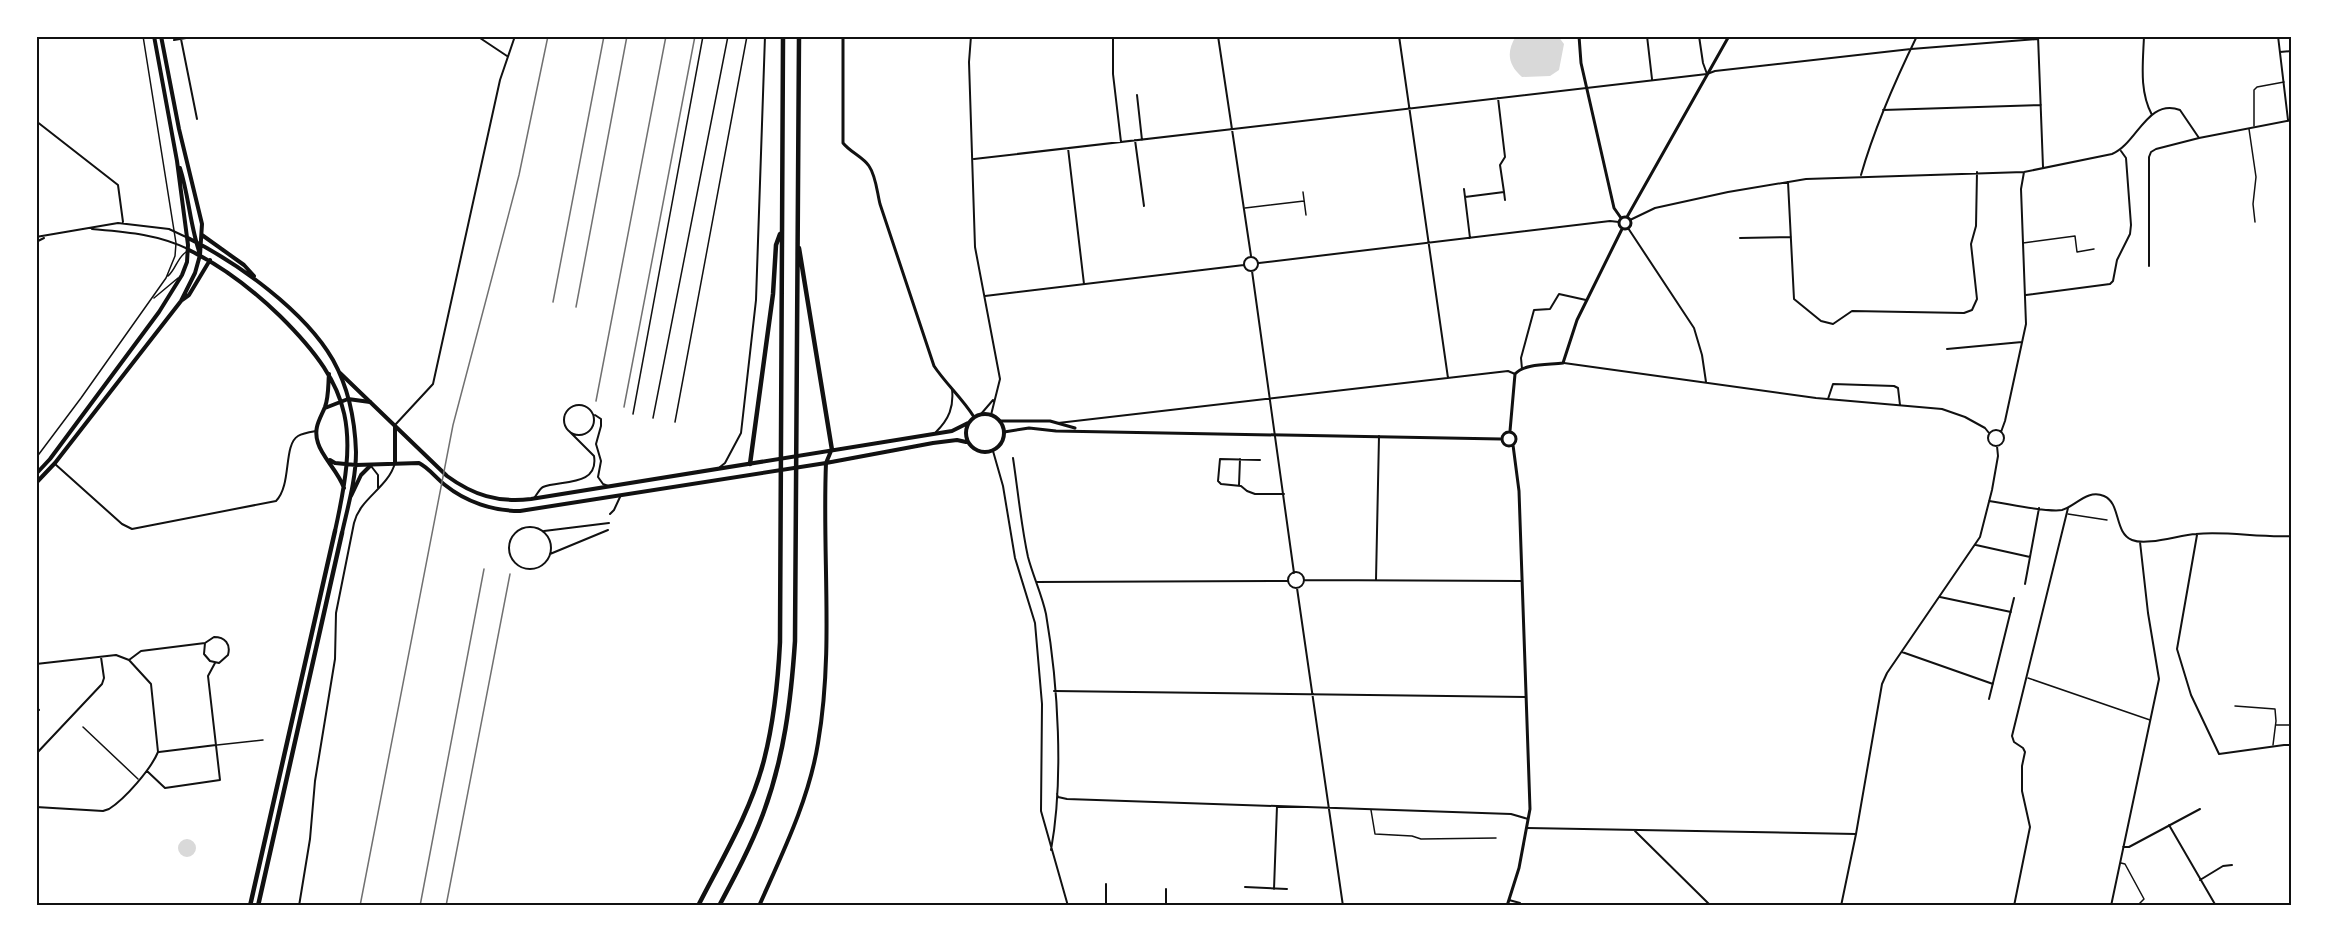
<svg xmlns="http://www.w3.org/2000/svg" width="2328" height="942" font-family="Merriweather,serif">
<rect width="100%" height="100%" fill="#fff"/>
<path fill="#d9d9d9" d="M 1516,36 L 1558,36 L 1564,44 L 1559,70 L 1550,76 L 1522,77 C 1508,65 1506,52 1516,36 Z
M178 848a9 9 0 1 1 18 0a9 9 0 1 1-18 0Z"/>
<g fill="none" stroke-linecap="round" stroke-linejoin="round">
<path stroke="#111" stroke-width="1.5" d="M 2254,126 L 2254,90 L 2257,87 L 2284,82
M 2249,129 L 2256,177 L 2253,204 L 2255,222
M 1303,192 L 1306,215
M 1245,208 L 1304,201
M 2023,243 L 2075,236 L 2077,252 L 2094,249
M 168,276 C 176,269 177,258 186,252
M 154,298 L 178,278
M 633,414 L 703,36
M 653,418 L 728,36
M 675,422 L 747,36
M 36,458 L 81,398 L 166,278 L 175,256 L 176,243 L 143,36
M 2068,514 L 2107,520
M 2028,678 L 2150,720
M 2235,706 L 2275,709 L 2276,721 L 2273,745
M 2276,725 L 2292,725
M 83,727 L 138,779
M 217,745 L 263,740
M 1371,810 L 1375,834 L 1412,836 L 1421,839 L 1496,838
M 2121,863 L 2125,864 L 2144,899 L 2137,906"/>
<path stroke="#111" stroke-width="2" d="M 1522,369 L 1521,358 L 1534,310 L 1550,309 L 1559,294 L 1586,300"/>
<path stroke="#111" stroke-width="2" d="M 477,36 L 507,56
M 971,36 L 969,62 L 975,247 L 1000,379 L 991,415
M 1113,36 L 1113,74 L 1121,142
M 1218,36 L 1251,256
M 1399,36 L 1448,378
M 1647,36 L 1652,79
M 1699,36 L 1703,63 L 1707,74
M 2038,36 L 2043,167
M 2144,36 C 2143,63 2139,91 2152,115
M 2278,36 L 2288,120
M 181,39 L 197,119
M 174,40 L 198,36
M 2280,52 L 2292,51
M 1137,95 L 1142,140
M 1883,110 L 2041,105
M 36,121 L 118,185 L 123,222
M 1135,140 L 1144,206
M 1068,148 L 1084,284
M 974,159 L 1707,74 L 1715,71 L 1911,49 L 2038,39
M 1861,175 C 1875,126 1895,81 1917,36
M 1788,182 L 1794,299 L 1821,321 L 1833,324 L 1852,311 L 1964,313 L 1972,310 L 1977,299 L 1971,244 L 1976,226 L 1977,172
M 1464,189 L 1465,197
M 1504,192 L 1505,200
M 1630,220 L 1655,208 L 1728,192 L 1806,179 L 2024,172 L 2112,154 C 2137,144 2147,98 2180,110 L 2199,138 L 2292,120
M 1628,228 L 1694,328 L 1702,355 L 1706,382
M 92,229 C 126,232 157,234 188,249
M 36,237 L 118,223 L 169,229 L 186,237
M 1470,238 L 1465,197 L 1504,192 L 1500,165 L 1505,157 L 1498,98
M 1740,238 L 1791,237
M 36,242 L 44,238
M1244 264a7 7 0 1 1 14 0a7 7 0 1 1-14 0Z
M 1259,263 L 1610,221 L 1619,222
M 2149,266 L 2149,157 L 2151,152 L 2156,149 L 2199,138
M 1252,271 L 1294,573
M 2026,295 L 2110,284 L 2113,281 L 2117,260 L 2130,234 L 2131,225 L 2126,158 L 2121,151
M 985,296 L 1244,265
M 1947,349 L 2022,342
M 1564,363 L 1816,398 L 1942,409 L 1965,417 L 1985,428 L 1989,433
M 1828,399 L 1833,384 L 1894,386 L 1898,388 L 1900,405
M564 420a15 15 0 1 1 30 0a15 15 0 1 1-30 0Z
M 981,414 L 993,400
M 595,415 L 601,419 L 601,426 L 596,444 L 601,461 L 598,477 L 603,484 L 608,486
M 1058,423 L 1508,371 L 1515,374
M 395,425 L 433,384 L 500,80 L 515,36
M1988 438a8 8 0 1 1 16 0a8 8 0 1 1-16 0Z
M 936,432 C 949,419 954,407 952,389
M 2001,432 L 2005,421 L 2026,324 L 2021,189 L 2024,172
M 993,451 L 1003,486 L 1015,558 L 1035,623 L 1042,704 L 1041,811 L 1068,906
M 1013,458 C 1018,491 1021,525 1028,557 C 1033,576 1042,595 1046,614 C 1058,684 1064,779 1051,850
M 1260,460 L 1220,459 L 1218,481 L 1221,484 L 1241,486 L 1247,491 L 1255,494 L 1284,494
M 55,464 L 122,524 L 132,529 L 276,501 C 292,485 283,445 298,436 C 303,433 310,432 316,431
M 371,466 L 378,475 L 378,488
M 720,467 L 725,463 L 741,433 L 756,300 L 765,36
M 1239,485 L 1240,459
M 534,498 C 537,495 539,489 543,487 C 560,480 599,487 594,456 L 569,431
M 1989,501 C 2006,503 2047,513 2062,510 C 2076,506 2087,489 2104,496 C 2121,503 2114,533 2132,540 C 2147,546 2179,535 2196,534 C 2228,531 2260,538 2292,536
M 610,514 L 614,510 L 620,497
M509 548a21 21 0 1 1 42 0a21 21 0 1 1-42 0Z
M 544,531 L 609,523
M 2197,535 L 2177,649 L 2191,695 L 2219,754 L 2284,745 L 2292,745
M 1976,545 L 2030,557 L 2039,508
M 550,554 L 608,530
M1288 580a8 8 0 1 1 16 0a8 8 0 1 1-16 0Z
M 1304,580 L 1522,581
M 1376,580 L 1379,436
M 1036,582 L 1288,581
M 2025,584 L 2030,557
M 1297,588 L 1343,906
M 1940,597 L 2011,612
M 1902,652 L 1993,684
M 129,660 L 141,651 L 205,643 L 214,637 C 225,637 231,644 228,655 L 219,663 L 210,661 L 204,654 L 205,643
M 36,664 L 116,655 L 129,660 L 151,684 L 158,752 C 151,769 125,799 109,809 L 103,811 L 36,807
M 1054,691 L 1526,697
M 1989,699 L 2014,598
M 36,707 L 39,710
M 159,752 L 216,745
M 36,754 L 102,684 L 104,678 L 101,657
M 147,771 L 165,788 L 220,780 L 208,676 L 215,663
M 1057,794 L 1058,797 L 1067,799 L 1511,814 L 1528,819
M 2169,825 L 2216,906
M 1527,828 L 1856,834
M 1635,831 L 1711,906
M 2123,847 L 2129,847 L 2200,809
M 2200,880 L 2223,866 L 2232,865
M 1245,887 L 1287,889
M 1274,889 L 1277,806
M 1509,900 L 1520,903 L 1521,906
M 299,906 L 310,839 L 315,781 L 335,659 L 336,613 L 354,523 C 360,498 388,488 395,463
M 1106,906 L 1106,884
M 1166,906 L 1166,889
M 1841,906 L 1856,834 L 1882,684 L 1887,673 L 1980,537 L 1992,490 L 1998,456 L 1997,446
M 2014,906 L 2030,827 L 2022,791 L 2022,766 L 2025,752 L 2023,748 L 2014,742 L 2012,736 L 2068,508
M 2111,906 L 2159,679 L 2148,613 L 2140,542"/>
<path stroke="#111" stroke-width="3" d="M 843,36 L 843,143 C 850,152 863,157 869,166 C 876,176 877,192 880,204 L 934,366 C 946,384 962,398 974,417
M 1579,36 L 1581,63 L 1614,208 L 1621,218
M1619 223a6 6 0 1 1 12 0a6 6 0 1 1-12 0Z
M 1627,217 L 1729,36
M 1000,421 L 1050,421 L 1075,428
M 1510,431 L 1515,374 C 1525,363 1549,365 1563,363 L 1577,320 L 1622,229
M1502 439a7 7 0 1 1 14 0a7 7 0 1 1-14 0Z
M 1004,432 L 1029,428 L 1056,431 L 1501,439
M 1507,906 L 1519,868 L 1530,809 L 1519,491 L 1513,445"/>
<path stroke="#111" stroke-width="4" d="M 340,373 L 447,476 C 473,495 498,503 531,499 L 952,431 L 968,423
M966 433a19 19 0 1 1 38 0a19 19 0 1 1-38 0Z
M 395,463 L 395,426
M 356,465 L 419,463 C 429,468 436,478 445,485 C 466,502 493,511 520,511 L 826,463 L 933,443 L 957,440 L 966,442
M 759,906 C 782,854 809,800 818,743 C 834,650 822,556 826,463 L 831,451"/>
<path stroke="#111" stroke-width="4" d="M 180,168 C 189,196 190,226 200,254
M 202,235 L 244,265 L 254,276
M 188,238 C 238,263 305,311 333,360 C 348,387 355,421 356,452 C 356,479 348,506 342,533
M 189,250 C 224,267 252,289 280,316 C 356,391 357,431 335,531
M 182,300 L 189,295 L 210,260
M 329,374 C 328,384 329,396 325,407 C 320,419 313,428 318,443 C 322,457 338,471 344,488
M 325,408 L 348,399 L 370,402
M 330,460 L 335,463 L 356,465
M 36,474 L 50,459 L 159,312 L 182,275 L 187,262 L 188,245 L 177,161 L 154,36
M 36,483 L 55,463 L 181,301 L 195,273 L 200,255 L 202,224 L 179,129 L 161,36
M 351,496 L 361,475 L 371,465"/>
<path stroke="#111" stroke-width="4.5" d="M 799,248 L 832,450
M 750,464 L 773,294 L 776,245 L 780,234
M 250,906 L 335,531
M 258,906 L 342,533
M 698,906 C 722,859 751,811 764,760 C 774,721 778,682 780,642 L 783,36
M 719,906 C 735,876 751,846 763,814 C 784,758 791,701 795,641 L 799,36"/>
<path stroke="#707070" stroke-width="1.5" d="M 553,302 L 604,36
M 576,307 L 627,36
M 596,401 L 666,36
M 624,407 L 695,36
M 360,906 L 453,425 L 519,175 L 548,36
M 420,906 L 484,569
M 446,906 L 510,574"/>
</g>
<rect width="2328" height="942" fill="none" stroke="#ffffff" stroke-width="75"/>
<rect x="38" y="38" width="2252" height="866" fill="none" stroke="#111" stroke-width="2"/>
</svg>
